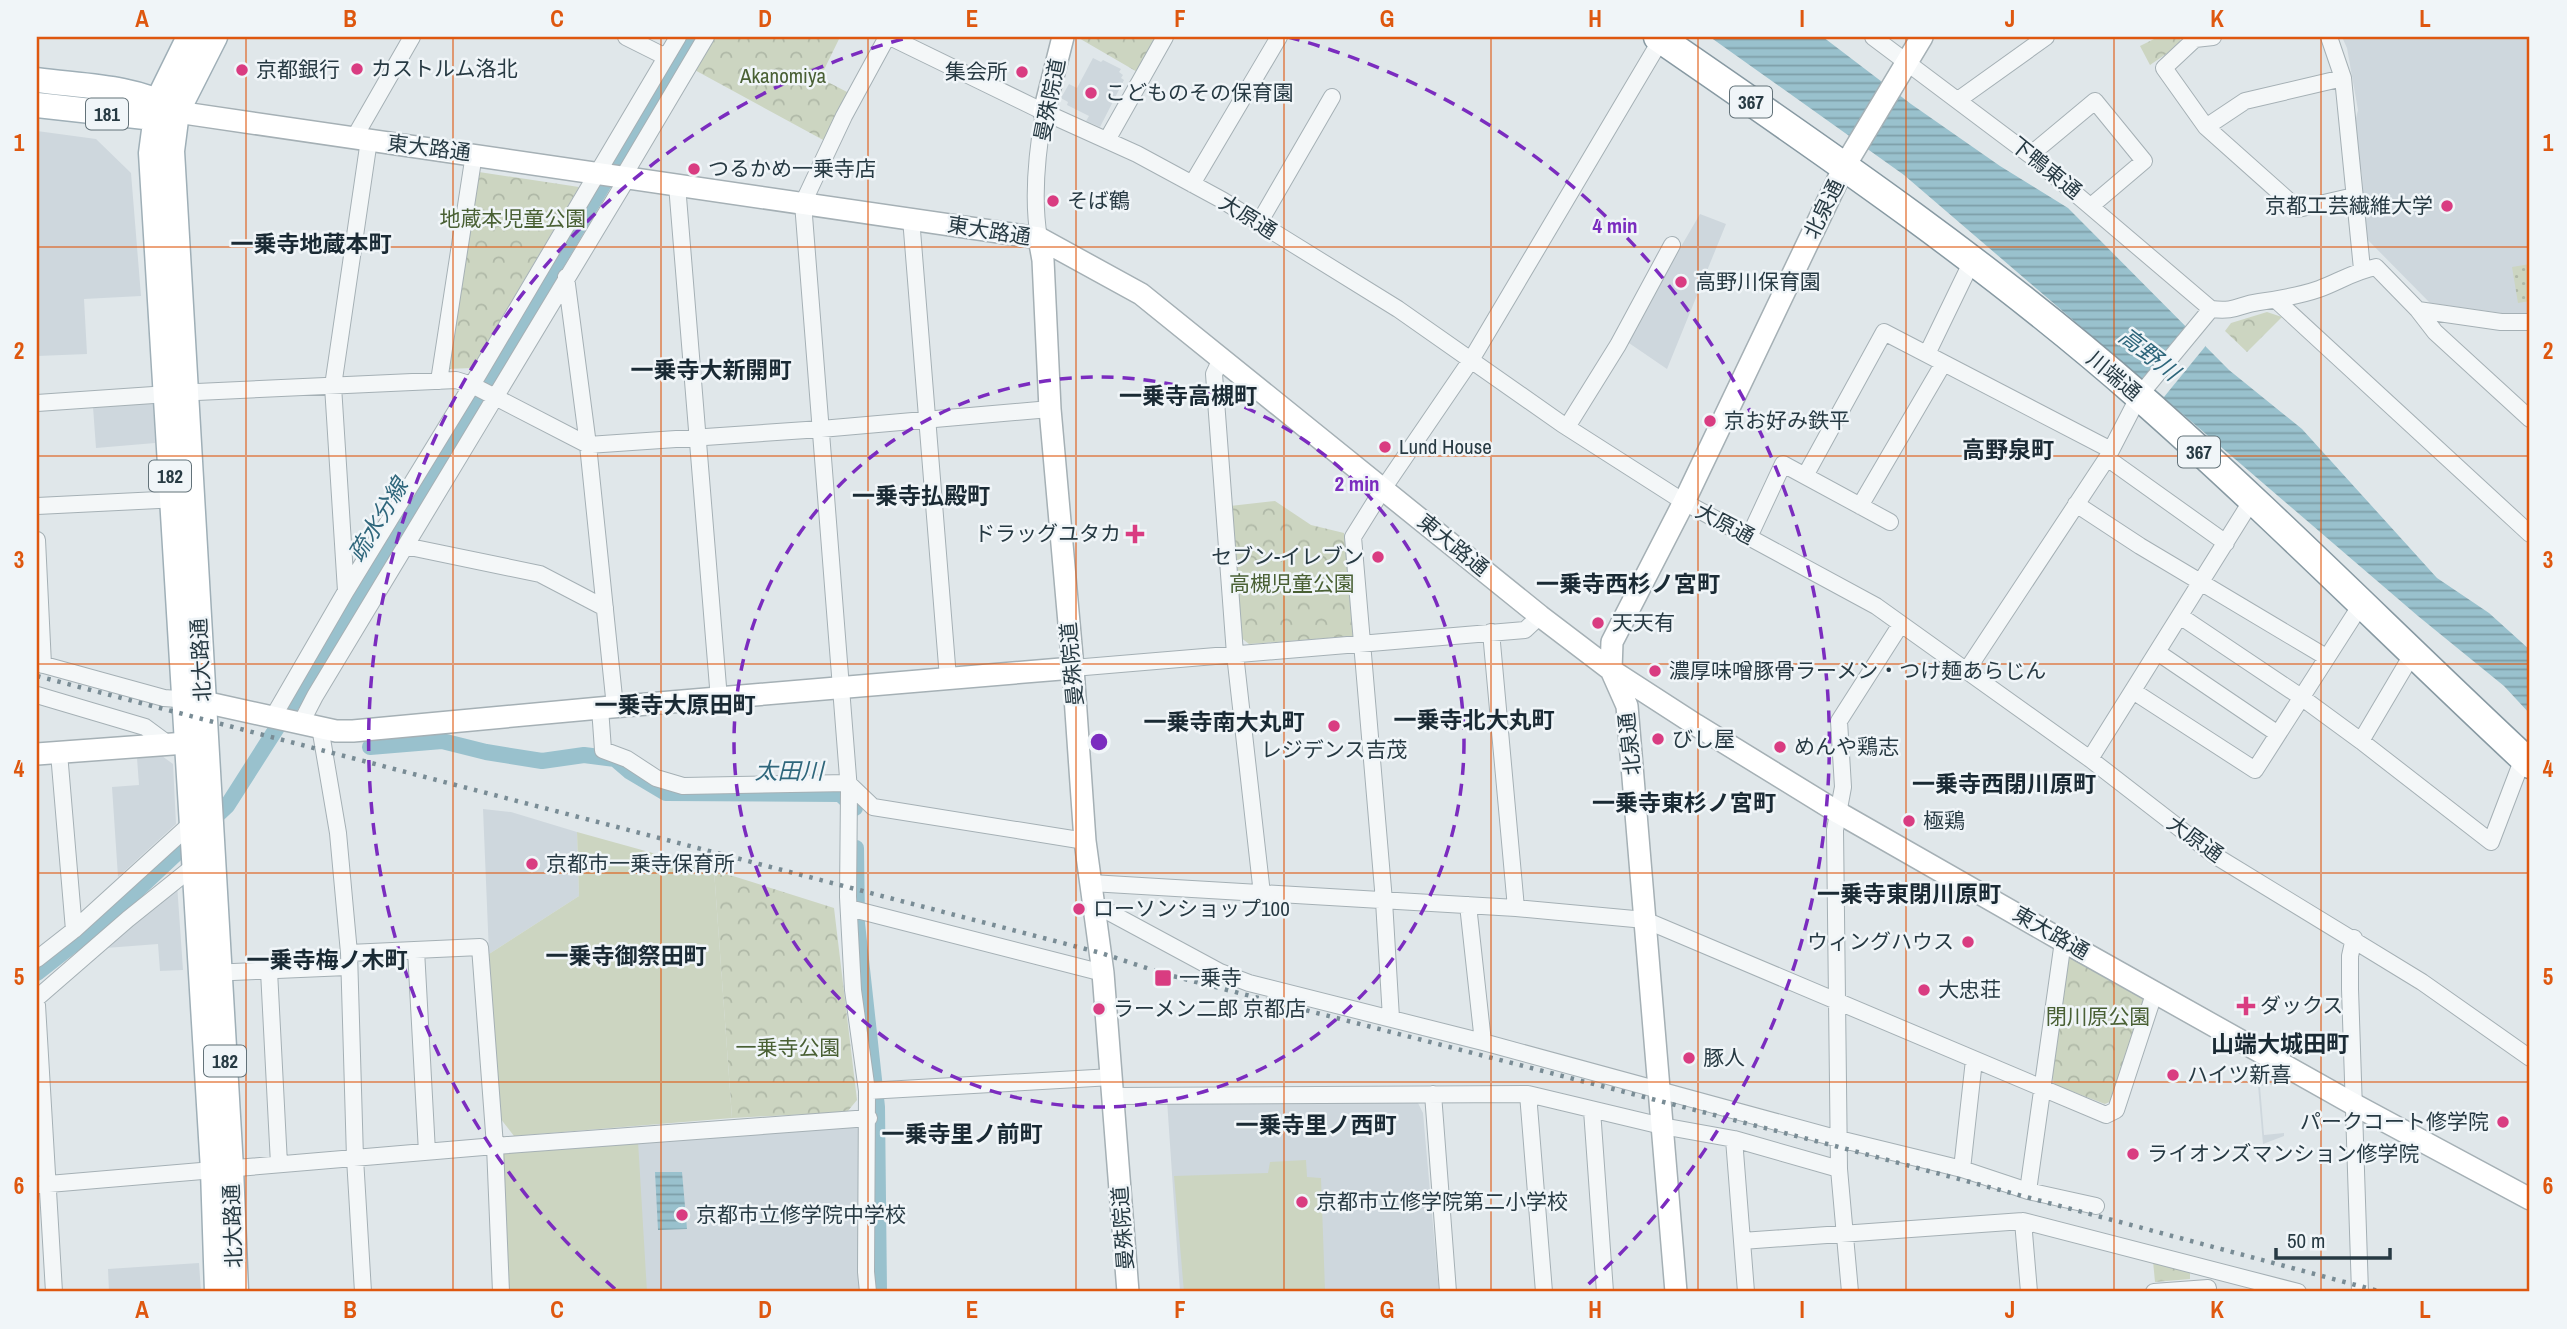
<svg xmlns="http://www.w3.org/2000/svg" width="2567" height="1329" font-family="'Archivo Narrow','Noto Sans JP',sans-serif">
<defs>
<pattern id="grass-dots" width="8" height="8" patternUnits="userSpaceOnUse" patternTransform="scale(1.75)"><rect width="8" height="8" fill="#ccd5c1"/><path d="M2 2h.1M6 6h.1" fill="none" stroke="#afb8a7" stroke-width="1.8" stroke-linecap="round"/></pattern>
<pattern id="forest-crowns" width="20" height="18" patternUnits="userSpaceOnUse" patternTransform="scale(1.75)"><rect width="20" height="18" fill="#ccd5c1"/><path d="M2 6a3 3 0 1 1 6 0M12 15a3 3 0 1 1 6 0" fill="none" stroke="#afb8a7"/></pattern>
<pattern id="water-rules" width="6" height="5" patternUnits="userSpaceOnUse" patternTransform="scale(1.75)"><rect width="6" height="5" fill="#99c1cd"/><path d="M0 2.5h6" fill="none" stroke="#7d9ea8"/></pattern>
</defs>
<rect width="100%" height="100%" fill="#e0e7ea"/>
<path fill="#ced7dd" d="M 2342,37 L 2530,37 L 2530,317 L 2430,303 L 2364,236 L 2362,175 L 2352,134 L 2358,110 L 2347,48 Z
M 1093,58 L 1101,62 L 1103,60 L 1121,69 L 1119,72 L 1123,75 L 1121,78 L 1124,80 L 1100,127 L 1086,121 L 1089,116 L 1067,105 L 1068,102 L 1061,98 L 1069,84 L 1077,88 Z
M 37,131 L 96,139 L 131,173 L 141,296 L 84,299 L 87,354 L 37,356 Z
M 1700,214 L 1726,224 L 1667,369 L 1626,341 Z
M 153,402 L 155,443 L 96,448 L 93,407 Z
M 162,756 L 173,764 L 176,824 L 118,877 L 112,787 L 139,785 L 137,758 Z
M 483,809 L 511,812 L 577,832 L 579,896 L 489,954 Z
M 177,884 L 183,970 L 160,971 L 158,944 L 106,948 Z
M 2263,1075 L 2278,1084 L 2260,1086 L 2264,1135 L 2284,1133 L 2284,1136 L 2263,1144 L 2258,1085 Z
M 1167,1100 L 1418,1103 L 1423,1113 L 1439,1292 L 1180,1292 Z
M 856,1123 L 858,1127 L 863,1292 L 509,1292 L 508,1151 Z
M 199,1263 L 201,1292 L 109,1292 L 108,1269 Z"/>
<path fill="url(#grass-dots)" d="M 2530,264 L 2530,301 L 2518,303 L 2512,267 Z"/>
<path fill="url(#forest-crowns)" d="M 710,37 L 840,37 L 820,78 L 849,93 L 825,141 L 691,68 Z
M 1077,37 L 1159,37 L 1139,73 Z
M 2158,37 L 2181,37 L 2179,45 L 2150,65 L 2140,46 Z
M 479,172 L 579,187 L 472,368 L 447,369 Z
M 2267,312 L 2282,317 L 2247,352 L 2225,331 L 2231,323 Z
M 1275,501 L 1311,525 L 1344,533 L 1353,636 L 1249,644 L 1240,637 L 1230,506 Z
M 714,870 L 834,908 L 857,1100 L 847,1112 L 732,1118 Z
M 2074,956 L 2143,994 L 2145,1002 L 2114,1100 L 2105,1104 L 2055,1085 L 2050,1073 L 2066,958 Z
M 2153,1261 L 2190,1271 L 2190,1279 L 2155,1282 Z"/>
<path fill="#ccd5c1" d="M 577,832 L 714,870 L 732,1118 L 514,1136 L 500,1118 L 489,954 L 579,896 Z
M 638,1141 L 647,1292 L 509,1292 L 502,1156 L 508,1151 Z
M 1306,1160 L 1307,1177 L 1321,1178 L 1325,1290 L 1350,1290 L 1350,1292 L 1184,1292 L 1174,1176 L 1268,1173 L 1270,1162 Z"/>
<path fill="url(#water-rules)" d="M 1710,37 L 1823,37 L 1911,104 L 2000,166 L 2068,208 L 2229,370 L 2302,429 L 2437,578 L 2489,613 L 2530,650 L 2530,714 L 2504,686 L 2418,616 L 1904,175 Z
M 655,1172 L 682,1172 L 687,1229 L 658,1230 Z"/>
<path fill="#e0e7ea" d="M 2188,324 L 2208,343 L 2164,397 L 2142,379 Z"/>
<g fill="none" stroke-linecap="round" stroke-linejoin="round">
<path stroke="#99c1cd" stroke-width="16" d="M 370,747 L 442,741 L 486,752 L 542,761 L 584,755 L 615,759 L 629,771 L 666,793 L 840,794 L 855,808
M 856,848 L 857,923 L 877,1107 L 879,1292
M 37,973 L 111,915 L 227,806 L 331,643 L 691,37"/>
<defs>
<path id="street" d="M 626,37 L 666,57
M 890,37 L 1044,112 L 1137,154 L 1222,200 L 1398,309 L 1562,424 L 1684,502 L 1876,606 L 2090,759 L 2214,855 L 2422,982 L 2530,1058
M 1873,37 L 2030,155 L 2211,309
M 2213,37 L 2195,39 L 2164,68 L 2206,127 L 2298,209 L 2354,196
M 2329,37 L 2343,78 L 2362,269
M 1958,100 L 2046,37
M 2206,127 L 2245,101 L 2343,78
M 354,138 L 412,37
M 1107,140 L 1165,37
M 2030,155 L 2095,101 L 2144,161 L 2091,206
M 623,177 L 706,37
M 1192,184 L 1279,37
M 677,185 L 719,699
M 911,218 L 948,678
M 1259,223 L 1332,97
M 1039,238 C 1032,198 1037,152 1044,112
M 566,277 L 588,445 L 615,707
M 2277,301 L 2530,534
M 2211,309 C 2237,312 2237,305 2259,302 C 2280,299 2299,296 2319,289 C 2338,282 2355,271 2376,267 L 2418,310 L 2501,322 L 2530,322
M 2418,310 L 2435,332 L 2530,419
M 1927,354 L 1972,261
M 1221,359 L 1214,374 L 1235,654 L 1262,894
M 439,381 L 474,154
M 37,403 L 197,392 L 456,380 L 472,385 L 588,445 L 821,429 L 1050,409
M 1567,427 L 1618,345 L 1672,245
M 2107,458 L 2226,543
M 1805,476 L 1884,332 L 2111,450
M 2076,504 L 2140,546 L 2326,657
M 37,506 L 179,499
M 1860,506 L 1943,364
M 1749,537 L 1783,464 L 1890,522
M 37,540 L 43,665
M 405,546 L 540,574 L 605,608
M 346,591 L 333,386 L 369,140
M 2180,616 L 2301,697 L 2361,741 L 2491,842 L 2520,766 L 2522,756
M 1491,632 L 1516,908
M 2157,652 L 2278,734
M 37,663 L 164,698 L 191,700
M 1073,668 L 1525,630 L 1540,616
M 1967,670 L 2107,458 L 2139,396 L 2211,309
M 2133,691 L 2255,770 L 2362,603
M 37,695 L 145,727 L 168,744
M 600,708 L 603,750 L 627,759 L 656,778 L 683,786 L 848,783 L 873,807 L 1085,841
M 273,717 L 346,591 L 472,385 L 678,37
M 301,723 L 315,696 L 628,177
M 320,727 L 338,833 L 349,953
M 2361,741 L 2413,653
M 59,753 L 74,930
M 2090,759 L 2252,500
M 1091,883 L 1516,908 L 1645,920 L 2106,1115 L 2116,1110 L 2155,991
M 1094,904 L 1220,972 L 1249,983 L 1483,1042 L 1839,1139 L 1962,1169 L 2028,1191 L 2096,1206
M 1468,905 L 1483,1042
M 849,908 L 1103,973
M 2354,938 L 2350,956 L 2350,989 L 2360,1292
M 416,950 L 427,1152
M 37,959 L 74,930 L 195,820
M 269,971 L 279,1164
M 210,973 L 347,967
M 37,998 L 128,919 L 199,862
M 37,1005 L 54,1292
M 1391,1018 L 1384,901 L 1353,537 L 1383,489 L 1471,360 L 1656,48 L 1659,38
M 867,1091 L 853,990 L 848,897 L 849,790 L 803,203 L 844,116 L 887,37
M 1433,1094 L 1448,1292
M 1528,1094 L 1544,1292
M 1114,1096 L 1528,1094 L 1662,1126 L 1734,1139 L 1839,1169
M 1592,1110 L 1605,1292
M 1734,1139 L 1746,1292
M 1962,1169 L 1974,1060
M 37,1185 L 495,1146 L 869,1118
M 2028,1191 L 2063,941
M 2023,1221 L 2029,1292
M 1742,1241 L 2023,1221 L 2298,1292
M 363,1292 L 355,1158 L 349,953 L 480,947 L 495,1146 L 501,1292
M 868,1292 L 866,1272 L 867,1091 L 1112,1077
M 1850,1292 L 1839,1169 L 1835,830 L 1843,787 L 1839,721 L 1901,624
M 2154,1292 L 2208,1288"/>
<path id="secondary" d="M 177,112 L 1039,238 L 1141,294 L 1540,616 L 1611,670 L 1696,725 L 1839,813 L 2063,941 L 2355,1105 L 2530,1199
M 1044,112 L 1063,37
M 1039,238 L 1043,260 L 1050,409 L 1073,668 L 1085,841 L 1103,973 L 1128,1292
M 204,702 L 336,731 L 353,731 L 600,708 L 1073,668
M 37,754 L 186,743 L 204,745
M 1676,1292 L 1627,706 L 1611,670 L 1612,642 L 1684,502 L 1844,167 L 1922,37"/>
<path id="primary" d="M 189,37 L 158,100 L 151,153 L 213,1170 L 217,1292
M 215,37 L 177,112 L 172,151 L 231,1168 L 236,1292
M 37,80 C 78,86 135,86 171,108
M 37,105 L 154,118 L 170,114"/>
<path id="highway" d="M 1658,37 C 1822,150 1989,264 2139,396 C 2273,514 2399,642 2530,764"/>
</defs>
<use href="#street" stroke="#a5b0b5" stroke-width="18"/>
<use href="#secondary" stroke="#a5b0b5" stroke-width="24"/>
<use href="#primary" stroke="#9fafb7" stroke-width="27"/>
<use href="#highway" stroke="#8799a2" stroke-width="31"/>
<use href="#street" stroke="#f4f7f8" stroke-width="16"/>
<use href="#secondary" stroke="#fff" stroke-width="21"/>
<use href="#primary" stroke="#fff" stroke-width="24"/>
<use href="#highway" stroke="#fff" stroke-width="28"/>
<path stroke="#798c95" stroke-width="4.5" stroke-dasharray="3.5 7" stroke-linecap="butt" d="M 37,676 L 1101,953 L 1165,974 L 1839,1147 L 2382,1292"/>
</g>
<path fill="none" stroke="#de570f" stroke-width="2" stroke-opacity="0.55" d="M 246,37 L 246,1292M 453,37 L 453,1292M 661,37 L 661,1292M 868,37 L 868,1292M 1076,37 L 1076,1292M 1284,37 L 1284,1292M 1491,37 L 1491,1292M 1698,37 L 1698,1292M 1906,37 L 1906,1292M 2114,37 L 2114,1292M 2321,37 L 2321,1292M 37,247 L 2530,247M 37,456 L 2530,456M 37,664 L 2530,664M 37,873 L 2530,873M 37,1082 L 2530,1082"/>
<g fill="none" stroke="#7b2cbf" stroke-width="3.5" stroke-dasharray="12 9">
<circle cx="1099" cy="742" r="365"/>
<path d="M615 1289A730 730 0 0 1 910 37M1288 37A730 730 0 0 1 1583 1289"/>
</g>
<g fill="#d93c81" stroke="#f0f5f8" stroke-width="2.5">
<circle cx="357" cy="69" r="7"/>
<circle cx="242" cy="70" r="7"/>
<circle cx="1022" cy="72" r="7"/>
<circle cx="1091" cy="93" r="7"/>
<circle cx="694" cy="169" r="7"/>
<circle cx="1053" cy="201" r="7"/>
<circle cx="2447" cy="206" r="7"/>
<circle cx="1681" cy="282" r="7"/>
<circle cx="1710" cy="421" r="7"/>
<circle cx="1385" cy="447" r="7"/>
<path d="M1131.5 523.5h7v7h7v7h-7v7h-7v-7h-7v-7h7z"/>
<circle cx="1378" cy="557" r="7"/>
<circle cx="1598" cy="623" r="7"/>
<circle cx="1655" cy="671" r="7"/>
<circle cx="1334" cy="726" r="7"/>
<circle cx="1658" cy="739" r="7"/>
<circle cx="1780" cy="747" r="7"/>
<circle cx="1909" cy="821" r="7"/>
<circle cx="532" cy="864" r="7"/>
<circle cx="1079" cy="909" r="7"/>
<circle cx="1968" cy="942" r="7"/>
<rect x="1154" y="969" width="18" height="18" rx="3.5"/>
<circle cx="1924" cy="990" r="7"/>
<path d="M2242.5 995.5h7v7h7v7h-7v7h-7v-7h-7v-7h7z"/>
<circle cx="1099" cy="1009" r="7"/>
<circle cx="1689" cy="1058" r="7"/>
<circle cx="2173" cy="1075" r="7"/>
<circle cx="2503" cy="1122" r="7"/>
<circle cx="2133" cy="1154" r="7"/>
<circle cx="1302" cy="1202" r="7"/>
<circle cx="682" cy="1215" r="7"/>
</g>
<g text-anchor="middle" stroke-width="5" stroke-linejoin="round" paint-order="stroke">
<g fill="#f0f5f8" stroke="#637279" stroke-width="2">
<rect x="1730" y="86.5" width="42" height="31" rx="5"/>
<rect x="86" y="98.5" width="42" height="31" rx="5"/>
<rect x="2178" y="436.5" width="42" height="31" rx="5"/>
<rect x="149" y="460.5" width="42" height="31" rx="5"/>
<rect x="204" y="1045.5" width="42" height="31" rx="5"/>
</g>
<g font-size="19" font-weight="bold" fill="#273a43">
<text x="1751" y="109">367</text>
<text x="107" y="121">181</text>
<text x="2199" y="459">367</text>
<text x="170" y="483">182</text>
<text x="225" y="1068">182</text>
</g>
<g font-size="21" fill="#273a43" stroke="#f0f5f8" text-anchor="start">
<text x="371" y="76">カストルム洛北</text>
<text x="256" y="77">京都銀行</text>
<text x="1008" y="79" text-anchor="end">集会所</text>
<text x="1105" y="100">こどものその保育園</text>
<text x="708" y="176">つるかめ一乗寺店</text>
<text x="1067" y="208">そば鶴</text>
<text x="2433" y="213" text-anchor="end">京都工芸繊維大学</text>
<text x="1695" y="289">高野川保育園</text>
<text x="1724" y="428">京お好み鉄平</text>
<text x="1399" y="454">Lund House</text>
<text x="1121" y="541" text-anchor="end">ドラッグユタカ</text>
<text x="1364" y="564" text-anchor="end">セブン-イレブン</text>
<text x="1612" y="630">天天有</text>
<text x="1669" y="678">濃厚味噌豚骨ラーメン・つけ麺あらじん</text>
<text x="1672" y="746">びし屋</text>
<text x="1794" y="754">めんや鶏志</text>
<text x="1334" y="757" text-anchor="middle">レジデンス吉茂</text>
<text x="1923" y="828">極鶏</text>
<text x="546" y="871">京都市一乗寺保育所</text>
<text x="1093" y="916">ローソンショップ100</text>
<text x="1954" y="949" text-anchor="end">ウィングハウス</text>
<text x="1179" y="985">一乗寺</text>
<text x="1938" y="997">大忠荘</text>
<text x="2260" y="1013">ダックス</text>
<text x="1113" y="1016">ラーメン二郎 京都店</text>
<text x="1703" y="1065">豚人</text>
<text x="2187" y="1082">ハイツ新喜</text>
<text x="2489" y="1129" text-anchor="end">パークコート修学院</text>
<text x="2147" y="1161">ライオンズマンション修学院</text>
<text x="1316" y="1209">京都市立修学院第二小学校</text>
<text x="696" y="1222">京都市立修学院中学校</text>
</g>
<g font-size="21" fill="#496034" stroke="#f0f5f8">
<text x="783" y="83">Akanomiya</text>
<text x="513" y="226">地蔵本児童公園</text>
<text x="1292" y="591">高槻児童公園</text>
<text x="2098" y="1024">閉川原公園</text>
<text x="788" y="1055">一乗寺公園</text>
</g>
<g font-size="21" fill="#273a43" stroke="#f0f5f8">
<text transform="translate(1050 100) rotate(-79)" y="7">曼殊院道</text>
<text transform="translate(429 148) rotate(7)" y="7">東大路通</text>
<text transform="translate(2046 168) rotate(39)" y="7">下鴨東通</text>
<text transform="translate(1824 209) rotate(-64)" y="7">北泉通</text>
<text transform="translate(1248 217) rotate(32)" y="7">大原通</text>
<text transform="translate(989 231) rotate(9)" y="7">東大路通</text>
<text transform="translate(2114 376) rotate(40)" y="7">川端通</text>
<text transform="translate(1725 524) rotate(28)" y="7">大原通</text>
<text transform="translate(1453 545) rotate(39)" y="7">東大路通</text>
<text transform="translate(201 660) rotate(-93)" y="7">北大路通</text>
<text transform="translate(1072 664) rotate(-95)" y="7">曼殊院道</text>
<text transform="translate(1630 744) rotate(-96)" y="7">北泉通</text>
<text transform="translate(2195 839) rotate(36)" y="7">大原通</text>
<text transform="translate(2051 933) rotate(30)" y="7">東大路通</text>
<text transform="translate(233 1226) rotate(-92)" y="7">北大路通</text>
<text transform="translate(1123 1228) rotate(-94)" y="7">曼殊院道</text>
</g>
<g font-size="23" font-weight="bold" fill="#1a2a34" stroke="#f0f5f8">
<text x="311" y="252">一乗寺地蔵本町</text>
<text x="711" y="378">一乗寺大新開町</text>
<text x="1188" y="404">一乗寺高槻町</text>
<text x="2008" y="458">高野泉町</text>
<text x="921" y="504">一乗寺払殿町</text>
<text x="1628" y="592">一乗寺西杉ノ宮町</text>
<text x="675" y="713">一乗寺大原田町</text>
<text x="1474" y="728">一乗寺北大丸町</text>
<text x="1224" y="730">一乗寺南大丸町</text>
<text x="2004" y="792">一乗寺西閉川原町</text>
<text x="1684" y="811">一乗寺東杉ノ宮町</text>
<text x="1909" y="902">一乗寺東閉川原町</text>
<text x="626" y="964">一乗寺御祭田町</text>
<text x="327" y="968">一乗寺梅ノ木町</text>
<text x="2280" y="1052">山端大城田町</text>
<text x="1316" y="1133">一乗寺里ノ西町</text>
<text x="962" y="1142">一乗寺里ノ前町</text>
</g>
<g font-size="23" font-style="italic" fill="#2e667b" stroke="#f0f5f8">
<text transform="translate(2149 354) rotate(38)" y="8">高野川</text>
<text transform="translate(378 520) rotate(-59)" y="8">疏水分線</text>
<text x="789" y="779">太田川</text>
</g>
</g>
<circle cx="1099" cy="742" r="10" fill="#7b2cbf" stroke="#f0f5f8" stroke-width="3.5"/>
<g font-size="21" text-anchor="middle" font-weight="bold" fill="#7b2cbf" stroke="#f0f5f8" stroke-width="5" stroke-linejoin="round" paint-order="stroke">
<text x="1615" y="233">4 min</text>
<text x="1357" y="491">2 min</text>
</g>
<rect width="2567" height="1329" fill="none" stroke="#f0f5f8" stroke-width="77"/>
<path d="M2276 1248v10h114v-10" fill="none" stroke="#273a43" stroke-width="3.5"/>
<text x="2287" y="1248" font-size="21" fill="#273a43" stroke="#f0f5f8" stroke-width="5" paint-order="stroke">50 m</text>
<rect x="38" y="38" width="2490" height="1252" fill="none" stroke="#de570f" stroke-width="2.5"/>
<g font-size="23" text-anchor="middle" font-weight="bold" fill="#de570f">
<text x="142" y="27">A</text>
<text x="350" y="27">B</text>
<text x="557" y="27">C</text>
<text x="765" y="27">D</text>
<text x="972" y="27">E</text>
<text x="1180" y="27">F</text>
<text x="1387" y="27">G</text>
<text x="1595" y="27">H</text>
<text x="1802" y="27">I</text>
<text x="2010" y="27">J</text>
<text x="2217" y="27">K</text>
<text x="2425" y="27">L</text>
<text x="19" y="151">1</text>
<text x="2548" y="151">1</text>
<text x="19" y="359">2</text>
<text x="2548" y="359">2</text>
<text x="19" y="568">3</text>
<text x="2548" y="568">3</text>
<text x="19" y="777">4</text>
<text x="2548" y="777">4</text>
<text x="19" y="985">5</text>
<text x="2548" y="985">5</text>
<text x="19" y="1194">6</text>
<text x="2548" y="1194">6</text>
<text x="142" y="1318">A</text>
<text x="350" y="1318">B</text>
<text x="557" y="1318">C</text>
<text x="765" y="1318">D</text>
<text x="972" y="1318">E</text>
<text x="1180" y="1318">F</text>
<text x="1387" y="1318">G</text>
<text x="1595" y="1318">H</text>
<text x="1802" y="1318">I</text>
<text x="2010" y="1318">J</text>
<text x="2217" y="1318">K</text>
<text x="2425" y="1318">L</text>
</g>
</svg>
